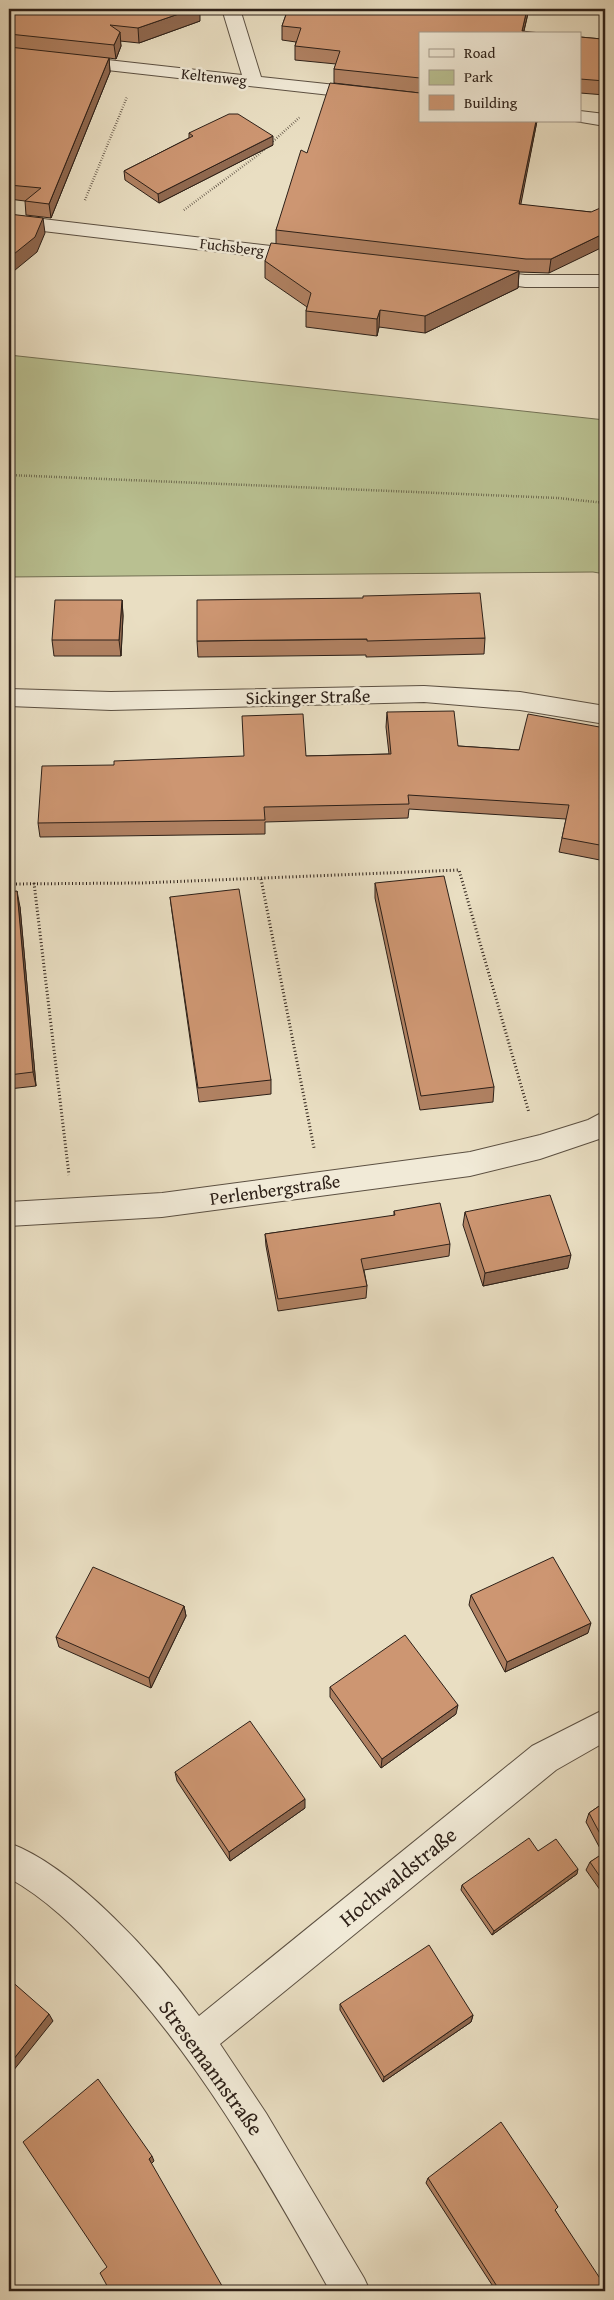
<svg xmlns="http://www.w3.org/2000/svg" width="614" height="2300" font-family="'Gentium Book Plus',serif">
<rect width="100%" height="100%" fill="#e9dec2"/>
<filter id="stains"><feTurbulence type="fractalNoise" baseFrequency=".004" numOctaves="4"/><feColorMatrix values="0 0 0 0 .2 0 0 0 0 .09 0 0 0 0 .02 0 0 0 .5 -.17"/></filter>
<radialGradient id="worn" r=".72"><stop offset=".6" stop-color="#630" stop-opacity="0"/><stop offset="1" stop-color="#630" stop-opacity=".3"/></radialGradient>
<path fill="#b9c091" stroke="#737054" d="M 9,355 L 605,420 L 605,574 L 593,572 L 9,577 Z"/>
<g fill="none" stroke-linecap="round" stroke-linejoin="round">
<defs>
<path id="minor" d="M 222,9 L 240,9 L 261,77 L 420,94 L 420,105 L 9,59 L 9,49 L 242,75 Z
M 580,111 L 605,114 L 605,126 L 575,121 L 580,121 Z
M 9,215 L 305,250 L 312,252 L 315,256 L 312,260 L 305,262 L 9,227 Z
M 482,270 L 525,275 L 605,275 L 605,287 L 525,287 L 475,280 L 472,276 L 475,272 Z
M 424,686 L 520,692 L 605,706 L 605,724 L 520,710 L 424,702 L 111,710 L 9,706 L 9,689 L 111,692 Z
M 605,1111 L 605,1137 L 540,1159 L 470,1176 L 162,1217 L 9,1226 L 9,1202 L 162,1193 L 470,1152 L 540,1135 L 588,1120 Z
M 605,1709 L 605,1742 L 556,1770 L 220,2044 L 266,2113 L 364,2278 L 370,2291 L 330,2291 C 264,2174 198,2056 104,1958 C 76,1928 45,1898 9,1878 L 9,1843 C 75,1867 158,1959 199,2016 L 532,1746 Z"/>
</defs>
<use href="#minor" stroke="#5c5042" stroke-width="2"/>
<path stroke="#2d2018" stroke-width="2.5" stroke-dasharray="0.5 2" stroke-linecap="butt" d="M 85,200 L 127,97
M 184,210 L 258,155 L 300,117
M 9,475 L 558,498 L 605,503"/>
<path stroke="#2d2018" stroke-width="3" stroke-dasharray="1 2.5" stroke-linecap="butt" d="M 261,879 L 314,1148
M 34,883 L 69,1175
M 9,884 L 141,883 L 459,870 L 529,1113"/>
<use href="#minor" fill="#f1ead7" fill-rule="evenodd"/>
</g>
<path fill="#b08162" stroke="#2d2018" d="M 9,9 L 200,21 L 139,43 L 120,41 L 121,46 L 116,59 L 109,58 L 110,72 L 51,218 L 26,215 L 25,201 L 9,199 Z
M 288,9 L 529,9 L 524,31 L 420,34 L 420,93 L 334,83 L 334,69 L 336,64 L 295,60 L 295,46 L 296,42 L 282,40 L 282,26 Z
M 605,21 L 605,95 L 580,93 L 580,37 L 602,39 Z
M 420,121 L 537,121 L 520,205 L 591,212 L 549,273 L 519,272 L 518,288 L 425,333 L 379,327 L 377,336 L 306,327 L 306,311 L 307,307 L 265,278 L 265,261 L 276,243 L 276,230 L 307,153 Z
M 189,133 L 273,145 L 159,203 L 125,180 L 124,171 L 189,138 Z
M 122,600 L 123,616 L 121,656 L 54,656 L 52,640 Z
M 485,638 L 484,654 L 366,657 L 366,655 L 198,657 L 197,641 Z
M 387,712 L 458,746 L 519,750 L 605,728 L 605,861 L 559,852 L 566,819 L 409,809 L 408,818 L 265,822 L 265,834 L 40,837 L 38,823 L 114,765 L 306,756 L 389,754 L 386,727 Z
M 375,883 L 494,1087 L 493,1102 L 420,1110 L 375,898 Z
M 9,892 L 20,907 L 36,1086 L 9,1089 Z
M 170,897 L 271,1080 L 271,1094 L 199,1102 L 172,912 Z
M 605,1175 L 605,1191 L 602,1188 Z
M 394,1211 L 450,1244 L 449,1256 L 364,1270 L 367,1286 L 366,1298 L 278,1311 L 266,1246 L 265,1234 L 394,1216 Z
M 465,1212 L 568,1268 L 483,1286 L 463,1225 Z
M 471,1595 L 588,1633 L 505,1672 L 469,1605 Z
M 184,1606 L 186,1616 L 151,1688 L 59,1647 L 56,1637 Z
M 330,1687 L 456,1714 L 381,1768 L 330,1697 Z
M 175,1772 L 305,1808 L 230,1861 L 177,1781 Z
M 605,1802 L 605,1897 L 586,1870 L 590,1862 L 603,1854 L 586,1822 L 589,1813 Z
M 538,1851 L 577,1874 L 492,1935 L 461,1890 L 462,1885 Z
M 340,2004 L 473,2015 L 471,2022 L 383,2082 L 340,2010 Z
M 428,2178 L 558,2207 L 555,2210 L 605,2291 L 496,2291 L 426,2183 Z"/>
<path fill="#906950" stroke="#2d2018" d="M 193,9 L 200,9 L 200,21 L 139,43 L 138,28 Z
M 527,9 L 529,9 L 523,34 L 522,31 Z
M 120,32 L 121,46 L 116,59 L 114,45 Z
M 109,58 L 110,72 L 51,218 L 49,204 Z
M 536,121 L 537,121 L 518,219 L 519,204 Z
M 273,136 L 273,145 L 159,203 L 158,194 Z
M 43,218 L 45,233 L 37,252 L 9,275 L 9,258 Z
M 605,233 L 605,246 L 549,273 L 551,259 Z
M 519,271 L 518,288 L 425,333 L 425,316 Z
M 380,310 L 379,327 L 377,336 L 377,319 Z
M 122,600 L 123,616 L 121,656 L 119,640 Z
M 17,891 L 20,907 L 36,1086 L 33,1072 Z
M 571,1255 L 568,1268 L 483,1286 L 485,1273 Z
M 184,1606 L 186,1616 L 151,1688 L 149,1678 Z
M 591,1623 L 588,1633 L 505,1672 L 507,1662 Z
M 458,1705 L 456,1714 L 381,1768 L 382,1759 Z
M 305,1799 L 305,1808 L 230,1861 L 229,1852 Z
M 578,1869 L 577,1874 L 492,1935 L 494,1931 Z
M 49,2014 L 53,2021 L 9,2076 L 9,2065 Z
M 473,2015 L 471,2022 L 383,2082 L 384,2077 Z
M 152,2156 L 154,2161 L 151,2164 L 149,2159 Z"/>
<path fill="#cd9672" stroke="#2d2018" d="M 9,9 L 193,9 L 138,28 L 110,25 L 120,32 L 114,45 L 9,34 Z
M 288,9 L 527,9 L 522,31 L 550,34 L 420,34 L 420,78 L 334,69 L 340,51 L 295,46 L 301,28 L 282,26 Z
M 605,21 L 605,81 L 580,79 L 580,37 L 602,39 Z
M 9,47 L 109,58 L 49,204 L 25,201 L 41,188 L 9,185 Z
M 330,83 L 420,93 L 420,121 L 536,121 L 519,204 L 591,212 L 605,206 L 605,233 L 551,259 L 526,259 L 276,230 L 301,150 L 307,153 Z
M 229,114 L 238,114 L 273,136 L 158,194 L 124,171 L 193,136 L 189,133 Z
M 9,214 L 43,218 L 35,237 L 9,258 Z
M 271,243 L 519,271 L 425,316 L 380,310 L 377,319 L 306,311 L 311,293 L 265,261 Z
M 480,593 L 485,638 L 367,641 L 367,639 L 197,641 L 197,600 L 363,598 L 363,596 Z
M 55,600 L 122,600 L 119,640 L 52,640 Z
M 454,711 L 458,746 L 519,750 L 528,714 L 605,728 L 605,846 L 562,838 L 569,805 L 408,795 L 409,804 L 264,807 L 265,820 L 38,823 L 42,766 L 114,765 L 114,761 L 244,756 L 242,716 L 303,714 L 306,756 L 391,754 L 387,712 Z
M 444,876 L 494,1087 L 421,1096 L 375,883 Z
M 239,889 L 271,1080 L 198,1088 L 170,897 Z
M 17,891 L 33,1072 L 9,1075 L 9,892 Z
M 550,1195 L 571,1255 L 485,1273 L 465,1212 Z
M 440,1203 L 450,1244 L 361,1259 L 367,1286 L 278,1299 L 265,1234 L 395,1215 L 394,1211 Z
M 553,1557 L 591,1623 L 507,1662 L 471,1595 Z
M 93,1567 L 184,1606 L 149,1678 L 56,1637 Z
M 405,1635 L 458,1705 L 382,1759 L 330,1687 Z
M 250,1721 L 305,1799 L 229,1852 L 175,1772 Z
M 605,1802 L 605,1843 L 589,1813 Z
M 529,1838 L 538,1851 L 556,1839 L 578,1869 L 494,1931 L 462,1885 Z
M 605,1852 L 605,1884 L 590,1862 Z
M 429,1945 L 473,2015 L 384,2077 L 340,2004 Z
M 9,1979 L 49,2014 L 9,2065 Z
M 98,2079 L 152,2156 L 149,2159 L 225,2291 L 110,2291 L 100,2273 L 107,2267 L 23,2142 Z
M 501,2122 L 558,2207 L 555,2210 L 605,2286 L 605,2291 L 500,2291 L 428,2178 Z"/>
<g text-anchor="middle" stroke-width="5" stroke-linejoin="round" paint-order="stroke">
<g font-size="15" fill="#2d2018" stroke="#f1ead7">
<text transform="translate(214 77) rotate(6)" y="5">Keltenweg</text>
<text transform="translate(232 247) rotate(7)" y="5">Fuchsberg</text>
</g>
<g font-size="18" fill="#2d2018" stroke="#f1ead7">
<text transform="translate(308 697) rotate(-1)" y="6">Sickinger Straße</text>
<text transform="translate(275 1190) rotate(-8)" y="6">Perlenbergstraße</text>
</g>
<g font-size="21" fill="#2d2018" stroke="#f1ead7">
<text transform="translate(398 1877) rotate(-39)" y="7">Hochwaldstraße</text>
<text transform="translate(211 2068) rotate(54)" y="7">Stresemannstraße</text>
</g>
</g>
<rect width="614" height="2300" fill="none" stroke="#e9dec2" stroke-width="30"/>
<rect x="10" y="10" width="594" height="2280" fill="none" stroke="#2d2018" stroke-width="2.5"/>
<rect x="15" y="15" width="584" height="2270" fill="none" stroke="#2d2018"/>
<rect x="419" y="32" width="162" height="90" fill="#f1ead7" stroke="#a3998b"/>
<rect x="429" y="49" width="25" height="8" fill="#f1ead7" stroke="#a3998b"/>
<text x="464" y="58" font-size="15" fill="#2d2018">Road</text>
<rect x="429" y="70" width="25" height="15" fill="#b9c091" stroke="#a3998b"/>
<text x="464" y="82" font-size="15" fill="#2d2018">Park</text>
<rect x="429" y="95" width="25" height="15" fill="#cd9672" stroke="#a3998b"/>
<text x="464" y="108" font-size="15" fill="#2d2018">Building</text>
<rect width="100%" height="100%" filter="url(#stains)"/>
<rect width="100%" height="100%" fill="url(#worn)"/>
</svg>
